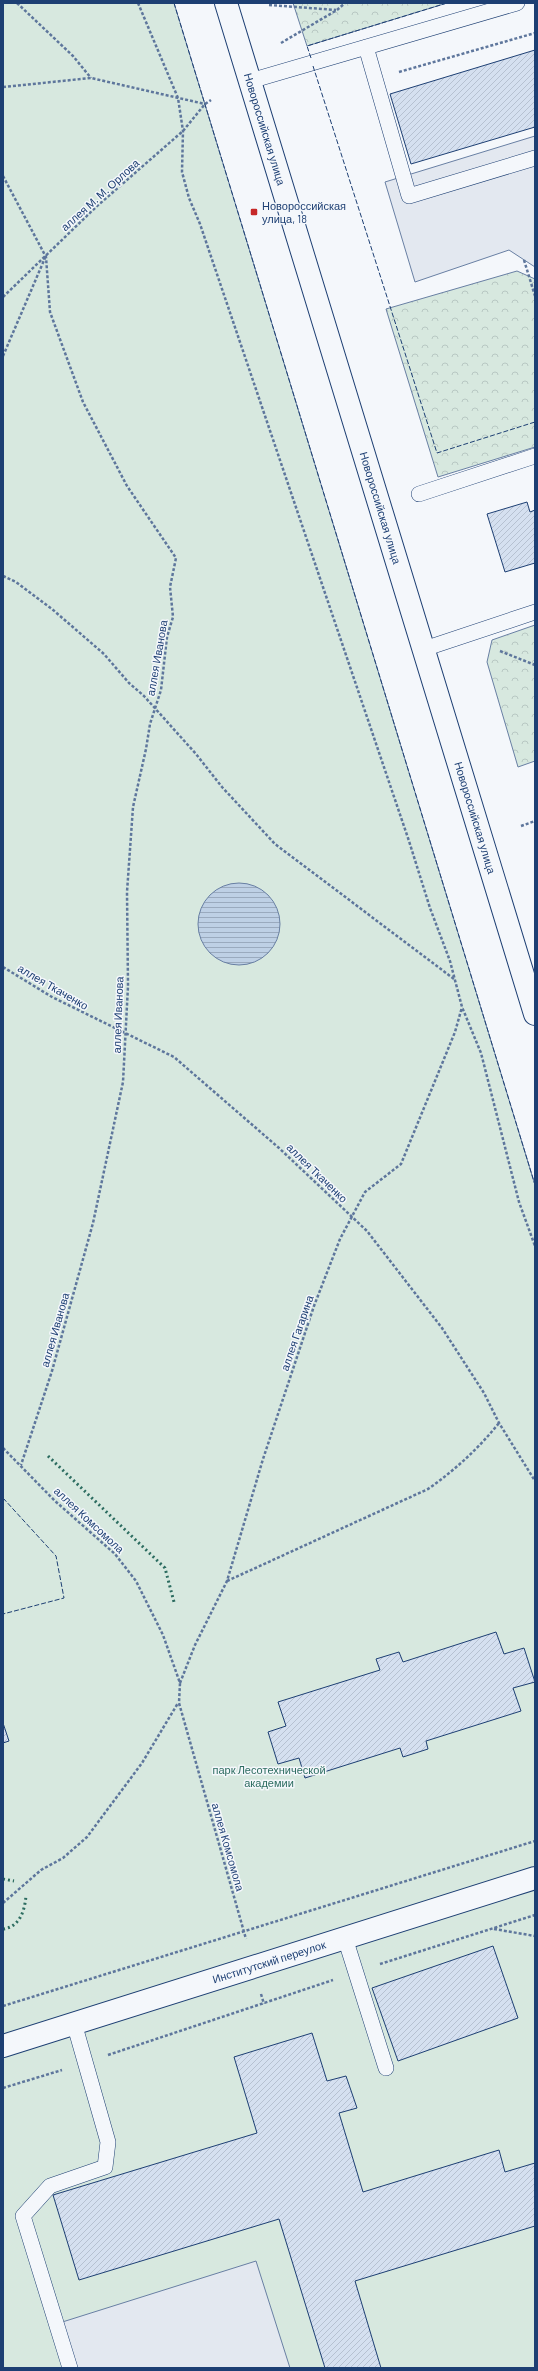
<svg xmlns="http://www.w3.org/2000/svg" width="538" height="2371" font-family="Barlow,sans-serif">
<defs>
<pattern id="forest-crowns" width="20" height="18" patternUnits="userSpaceOnUse"><rect width="20" height="18" fill="#d7e8df"/><path d="M2 6a3 3 0 1 1 6 0M12 15a3 3 0 1 1 6 0" fill="none" stroke="#b8c8c3"/></pattern>
<pattern id="water-rules" width="6" height="5" patternUnits="userSpaceOnUse"><rect width="6" height="5" fill="#bed0e5"/><path d="M0 2.5h6" fill="none" stroke="#9aaabe"/></pattern>
<pattern id="building-hatch" width="6" height="6" patternUnits="userSpaceOnUse"><rect width="6" height="6" fill="#d5e0f0"/><path d="M-1 1l2-2M0 6l6-6M5 7l2-2" fill="none" stroke="#b6c1d1"/></pattern>
</defs>
<rect width="100%" height="100%" fill="#f4f7fb"/>
<path fill="url(#forest-crowns)" stroke="#687fa3" d="M 293,3 L 447,3 L 307,46 Z
M 517,271 L 535,279 L 535,447 L 438,477 L 386,309 Z
M 535,625 L 535,761 L 518,767 L 487,662 L 492,640 Z"/>
<path fill="#d7e8df" stroke="#687fa3" d="M 3,3 L 174,3 L 535,1185 L 535,2368 L 3,2368 Z"/>
<path fill="#e3e8f0" stroke="#687fa3" d="M 535,136 L 535,267 L 509,250 L 415,282 L 385,182 Z
M 256,2261 L 290,2368 L 70,2368 L 56,2324 Z"/>
<path fill="url(#water-rules)" stroke="#687fa3" d="M198 924a41 41 0 1 1 82 0a41 41 0 1 1-82 0Z"/>
<path fill="url(#building-hatch)" stroke="#1d3f73" d="M 535,50 L 535,127 L 411,164 L 390,94 Z
M 527,502 L 530,512 L 535,510 L 535,563 L 505,572 L 487,514 Z
M 496,1632 L 504,1654 L 524,1648 L 535,1682 L 513,1688 L 521,1711 L 426,1741 L 428,1749 L 403,1757 L 400,1748 L 305,1778 L 299,1758 L 278,1764 L 268,1732 L 286,1726 L 278,1702 L 380,1670 L 376,1659 L 399,1652 L 403,1662 Z
M 3,1723 L 9,1741 L 3,1743 Z
M 493,1946 L 518,2018 L 398,2061 L 372,1988 Z
M 312,2033 L 327,2081 L 346,2076 L 357,2108 L 339,2113 L 363,2192 L 499,2150 L 505,2172 L 535,2163 L 535,2226 L 355,2281 L 381,2368 L 325,2368 L 279,2219 L 79,2280 L 53,2195 L 257,2133 L 234,2057 Z"/>
<g fill="none" stroke-linecap="round" stroke-linejoin="round">
<defs>
<path id="lane" d="M 366,47 L 409,196 L 535,158
M 250,81 L 517,3
M 419,494 L 535,456
M 424,649 L 535,612
M 345,1938 L 386,2068
M 70,2368 L 23,2216 L 50,2186 L 105,2167 L 108,2142 L 74,2023"/>
<g id="street">
<path id="s1" d="M 3,2046 L 535,1878"/>
</g>
<g id="secondary">
<path id="s2" d="M 226,3 L 535,1014"/>
</g>
</defs>
<use href="#lane" stroke="#1d3f73" stroke-width="16"/>
<use href="#street" stroke="#1d3f73" stroke-width="24"/>
<use href="#secondary" stroke="#1d3f73" stroke-width="24"/>
<path stroke="#5e769c" stroke-width="2.5" stroke-dasharray="3 2" stroke-linecap="butt" d="M 17,3 L 73,56 L 91,78
M 138,3 L 178,98 L 183,131 L 182,172 L 189,198 L 200,224 L 409,841 L 430,908 L 450,961 L 462,1007 L 481,1053 L 519,1202 L 535,1246
M 269,5 L 336,10
M 281,43 L 337,10 L 345,3
M 399,72 L 535,33
M 3,87 L 91,78 L 205,104
M 3,176 L 46,257 L 50,312 L 83,402 L 127,486 L 176,558 L 170,587 L 173,617 L 167,637 L 161,690 L 150,724 L 146,749 L 133,807 L 127,892 L 128,986 L 123,1082 L 93,1223 L 52,1371 L 21,1465
M 524,260 L 535,296
M 3,297 L 96,207 L 183,131 L 205,104 L 211,100
M 3,356 L 45,258
M 3,576 L 16,582 L 52,609 L 104,654 L 129,683 L 144,696 L 196,754 L 222,787 L 275,844 L 454,979
M 500,651 L 535,665
M 521,826 L 535,821
M 3,967 L 52,997 L 174,1057 L 279,1148 L 367,1231 L 442,1328 L 484,1393 L 499,1423 L 535,1481
M 3,1448 L 55,1501 L 115,1554 L 136,1581 L 163,1635 L 180,1683 L 179,1703 L 246,1939
M 227,1581 L 428,1489 C 455,1470 478,1449 499,1423
M 180,1683 L 195,1645 L 227,1581 L 263,1459 L 314,1306 L 340,1239 L 365,1192 L 401,1164 L 455,1032 L 462,1007
M 3,1903 L 41,1870 L 63,1858 L 87,1837 L 142,1763 L 178,1703
M 494,1929 L 535,1936
M 380,1964 L 535,1915
M 261,1994 L 264,2004
M 3,2006 L 535,1841
M 108,2055 L 333,1980
M 3,2088 L 62,2070"/>
<use href="#lane" stroke="#f4f7fb" stroke-width="15"/>
<use href="#street" stroke="#f4f7fb" stroke-width="22"/>
<use href="#secondary" stroke="#f4f7fb" stroke-width="22"/>
<path stroke="#2c6c60" stroke-width="3" stroke-dasharray="2 3" stroke-linecap="butt" d="M 48,1456 L 165,1568 L 174,1602
M 3,1879 L 14,1881
M 3,1929 C 20,1927 25,1910 26,1895"/>
<path stroke="#1d3f73" stroke-width="1" stroke-dasharray="5 2" stroke-linecap="butt" d="M 174,3 L 535,1185
M 311,58 L 307,46 L 447,3
M 313,66 L 437,453 L 535,422
M 3,1498 L 56,1556 L 64,1598 L 3,1614"/>
</g>
<rect fill="#c62828" stroke="#f4f7fb" stroke-width="1.5" x="250" y="208" width="8" height="8" rx="2"/>
<g text-anchor="middle" stroke-width="3" stroke-linejoin="round" paint-order="stroke">
<g font-size="11" fill="#1d3f73" stroke="#f4f7fb">
<text dy="4" stroke="none"><textPath href="#s2" startOffset="132">Новороссийская улица</textPath></text>
<text transform="translate(100 195) rotate(-42)" y="4">аллея М. М. Орлова</text>
<text dy="4" stroke="none"><textPath href="#s2" startOffset="528">Новороссийская улица</textPath></text>
<text transform="translate(157 658) rotate(-80)" y="4">аллея Иванова</text>
<text dy="4" stroke="none"><textPath href="#s2" startOffset="852">Новороссийская улица</textPath></text>
<text transform="translate(53 987) rotate(30)" y="4">аллея Ткаченко</text>
<text transform="translate(118 1015) rotate(-88)" y="4">аллея Иванова</text>
<text transform="translate(317 1173) rotate(44)" y="4">аллея Ткаченко</text>
<text transform="translate(55 1330) rotate(-74)" y="4">аллея Иванова</text>
<text transform="translate(297 1333) rotate(-71)" y="4">аллея Гагарина</text>
<text transform="translate(89 1520) rotate(43)" y="4">аллея Комсомола</text>
<text transform="translate(228 1847) rotate(74)" y="4">аллея Комсомола</text>
<text dy="4" stroke="none"><textPath href="#s1" startOffset="279">Институтский переулок</textPath></text>
</g>
<g font-size="11" fill="#1d3f73" stroke="#f4f7fb" text-anchor="start">
<text x="262" y="210">Новороссийская<tspan x="262" dy="13">улица, 18</tspan></text>
</g>
<g font-size="11" fill="#2c6c60" stroke="#f4f7fb">
<text x="269" y="1774">парк Лесотехнической<tspan x="269" dy="13">академии</tspan></text>
</g>
</g>
<rect width="538" height="2371" fill="none" stroke="#1d3f73" stroke-width="8"/>
</svg>
